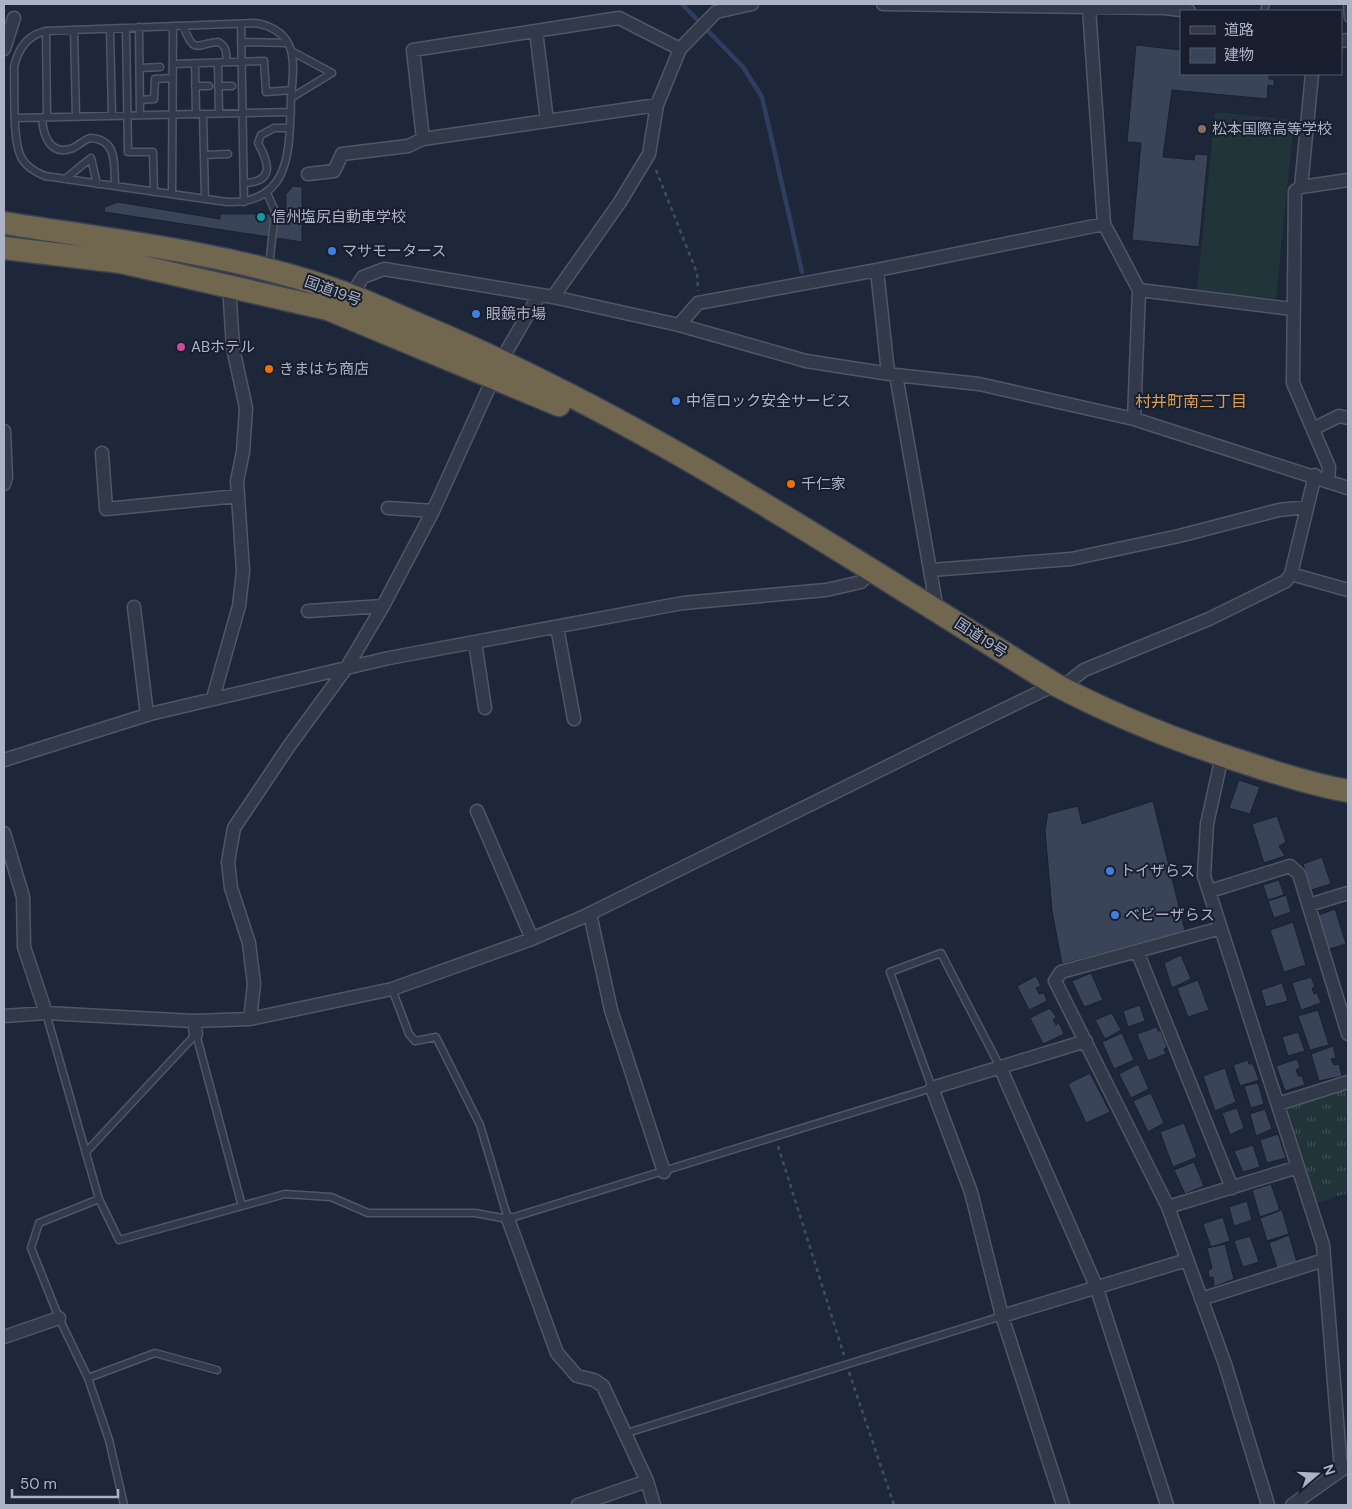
<svg xmlns="http://www.w3.org/2000/svg" width="1352" height="1509" font-family="'DM Sans','Noto Sans JP',sans-serif">
<defs>
<pattern id="grass-tufts" width="24" height="20" patternUnits="userSpaceOnUse" patternTransform="scale(1.25)"><rect width="24" height="20" fill="#20343a"/><path d="M3 7l-1-3M5 7V3M7 7l1-3M15 17l-1-3M17 17v-4M19 17l1-3" fill="none" stroke="#3e4f55"/></pattern>
</defs>
<rect width="100%" height="100%" fill="#1e2739"/>
<path fill="url(#grass-tufts)" d="M 1348,1088 L 1348,1193 L 1313,1204 L 1282,1108 Z"/>
<path fill="#20343a" d="M 1215,112 L 1294,120 L 1276,299 L 1197,291 Z"/>
<g fill="none" stroke-linecap="round" stroke-linejoin="round">
<path stroke="#2f3e5f" stroke-width="4.5" d="M 682,4 L 743,67 L 762,97 L 802,272"/>
</g>
<path fill="#3a4459" stroke="#1a202f" d="M 1136,45 L 1181,50 L 1181,74 L 1269,74 L 1269,79 L 1274,79 L 1274,86 L 1268,85 L 1267,99 L 1172,90 L 1163,157 L 1194,160 L 1195,154 L 1208,155 L 1199,247 L 1132,240 L 1141,143 L 1127,142 Z
M 293,186 L 302,187 L 302,242 L 104,212 L 105,207 L 118,202 L 220,219 L 220,214 L 286,214 L 286,194 Z
M 1239,780 L 1260,787 L 1250,814 L 1229,808 Z
M 1153,801 L 1185,931 L 1062,964 L 1052,911 L 1045,830 L 1048,813 L 1078,806 L 1082,824 Z
M 1277,816 L 1286,842 L 1279,846 L 1285,856 L 1264,863 L 1252,824 Z
M 1322,857 L 1331,884 L 1311,890 L 1303,864 Z
M 1279,880 L 1284,895 L 1268,900 L 1263,885 Z
M 1286,895 L 1291,912 L 1274,918 L 1268,901 Z
M 1335,909 L 1346,944 L 1326,950 L 1316,916 Z
M 1293,922 L 1306,965 L 1284,972 L 1270,930 Z
M 1181,955 L 1191,979 L 1172,988 L 1164,963 Z
M 1091,973 L 1103,1000 L 1084,1007 L 1072,981 Z
M 1036,976 L 1041,986 L 1036,988 L 1039,994 L 1044,993 L 1047,1001 L 1029,1010 L 1017,986 Z
M 1311,977 L 1315,987 L 1312,988 L 1314,994 L 1317,993 L 1321,1003 L 1301,1010 L 1292,983 Z
M 1198,980 L 1209,1010 L 1188,1017 L 1177,988 Z
M 1282,983 L 1288,1001 L 1266,1007 L 1261,990 Z
M 1140,1005 L 1145,1021 L 1128,1027 L 1123,1011 Z
M 1050,1008 L 1056,1017 L 1053,1020 L 1056,1025 L 1059,1023 L 1064,1034 L 1043,1044 L 1030,1018 Z
M 1318,1010 L 1329,1045 L 1310,1050 L 1298,1016 Z
M 1112,1013 L 1121,1030 L 1105,1039 L 1095,1020 Z
M 1157,1027 L 1158,1031 L 1161,1031 L 1167,1047 L 1164,1049 L 1166,1054 L 1148,1061 L 1137,1034 Z
M 1298,1032 L 1305,1051 L 1288,1056 L 1282,1037 Z
M 1122,1033 L 1134,1060 L 1114,1069 L 1102,1042 Z
M 1333,1046 L 1336,1058 L 1331,1059 L 1334,1065 L 1339,1064 L 1342,1076 L 1319,1081 L 1311,1054 Z
M 1297,1059 L 1300,1067 L 1296,1070 L 1298,1076 L 1302,1076 L 1305,1085 L 1285,1091 L 1276,1066 Z
M 1248,1060 L 1249,1064 L 1253,1064 L 1259,1080 L 1240,1086 L 1233,1065 Z
M 1138,1064 L 1149,1089 L 1131,1098 L 1119,1074 Z
M 1225,1068 L 1236,1102 L 1215,1111 L 1203,1076 Z
M 1090,1073 L 1110,1112 L 1086,1123 L 1068,1084 Z
M 1258,1083 L 1264,1104 L 1251,1108 L 1244,1086 Z
M 1151,1093 L 1164,1123 L 1148,1132 L 1133,1101 Z
M 1237,1108 L 1244,1128 L 1230,1135 L 1222,1113 Z
M 1265,1109 L 1272,1129 L 1256,1136 L 1250,1114 Z
M 1184,1123 L 1197,1157 L 1173,1167 L 1160,1132 Z
M 1278,1134 L 1286,1158 L 1267,1163 L 1260,1140 Z
M 1253,1145 L 1260,1167 L 1243,1172 L 1234,1151 Z
M 1194,1162 L 1204,1186 L 1185,1194 L 1174,1170 Z
M 1271,1184 L 1280,1210 L 1260,1217 L 1252,1190 Z
M 1247,1201 L 1252,1220 L 1234,1226 L 1229,1207 Z
M 1282,1210 L 1289,1234 L 1267,1241 L 1260,1218 Z
M 1223,1217 L 1230,1241 L 1211,1247 L 1203,1224 Z
M 1289,1235 L 1297,1262 L 1277,1268 L 1269,1243 Z
M 1250,1236 L 1259,1262 L 1243,1267 L 1234,1241 Z
M 1225,1244 L 1234,1279 L 1214,1287 L 1213,1277 L 1209,1278 L 1208,1271 L 1212,1268 L 1207,1248 Z"/>
<g fill="none" stroke-linecap="round" stroke-linejoin="round">
<defs>
<path id="lane" d="M 1347,4 L 1348,18
M 1264,11 L 1266,4
M 255,23 C 269,25 283,32 289,45 C 296,60 292,83 291,99 C 289,147 293,204 227,202 L 45,176 C 35,172 26,167 21,157 C 12,139 15,90 14,67 C 18,49 27,35 46,31 Z
M 241,24 L 244,202
M 183,26 C 195,55 194,44 218,42 C 227,46 226,53 227,62
M 139,27 L 140,115
M 126,28 L 128,152 L 153,152 L 154,192
M 110,29 L 112,116
M 74,30 L 76,117
M 46,31 L 47,117
M 241,42 L 288,43
M 291,51 L 332,73 L 291,98
M 195,63 L 196,114
M 218,63 L 219,114
M 173,64 L 264,61 L 266,92 L 292,90
M 140,68 L 160,67
M 195,86 L 209,86
M 218,86 L 232,86
M 140,100 L 154,99 L 155,79 L 172,78
M 203,114 L 205,199
M 16,118 L 291,112
M 42,118 C 43,135 50,157 73,148 C 79,145 84,140 90,138 C 118,139 114,165 115,186
M 204,155 L 228,154
M 65,179 L 91,158 L 97,184
M 244,183 C 275,182 269,163 258,143 L 261,135 L 274,128 L 290,128
M 267,193 L 275,211 L 269,267
M 172,194 L 173,26
M 392,989 L 409,1034 L 415,1041 L 436,1037 L 480,1125 L 508,1219
M 46,1013 L 99,1199 L 119,1240 L 285,1194 L 331,1197 L 368,1213 L 475,1213 L 508,1219 L 932,1088 L 890,972 L 941,953 L 1000,1067
M 196,1034 L 242,1206
M 87,1151 L 196,1034
M 99,1199 L 39,1223 L 31,1248 L 59,1318 L 88,1378 L 109,1440 L 124,1505
M 88,1378 L 155,1353 L 217,1370
M 627,1433 L 1002,1316"/>
<path id="street" d="M 883,4 L 1165,8 L 1189,11
M 1089,8 L 1104,224 L 1139,290 L 1292,309
M 536,31 L 547,121
M 1341,41 L 1348,40
M 4,49 L 14,18
M 423,139 L 413,50 L 619,18 L 680,49
M 308,174 L 334,171 L 342,154 L 408,146 L 423,139 L 657,105
M 1301,187 L 1312,74
M 877,270 L 888,373
M 553,297 L 620,202 L 649,154 L 657,105 L 680,49 L 716,12 L 752,4
M 349,299 L 363,277 L 384,269 L 553,297 L 679,325 L 806,361 L 896,375 L 979,384 L 1134,419 L 1348,488
M 679,325 L 698,303 L 877,270 L 1104,224
M 896,375 L 937,610
M 1134,419 L 1139,290
M 1313,429 L 1339,416 L 1348,418
M 4,431 L 6,477 L 4,484
M 102,453 L 106,509 L 238,496
M 1328,482 L 1329,467 L 1293,383 L 1295,191 L 1301,187 L 1348,180
M 388,508 L 433,511
M 931,570 L 1071,559 L 1179,536 L 1279,510 L 1307,507
M 1291,574 L 1348,590
M 134,607 L 147,715
M 308,611 L 383,606
M 557,627 L 574,719
M 475,642 L 485,708
M 213,698 L 239,606 L 243,571 L 237,481 L 243,452 L 246,408 L 233,348 L 229,285
M 1224,756 L 1220,765 L 1207,824 L 1204,876 L 1323,1245 L 1341,1470
M 4,760 L 150,714 L 389,658 L 683,603 L 826,590 L 861,582 L 872,572
M 477,811 L 532,939
M 4,833 L 23,897 L 24,947 L 46,1013
M 1210,891 L 1290,866 L 1299,874 L 1348,1034
M 1309,905 L 1348,893
M 590,914 L 611,1010 L 664,1172
M 1221,928 L 1061,972 L 1055,981 L 1168,1207 L 1225,1364 L 1268,1505
M 1137,951 L 1232,1188
M 4,1016 L 46,1013 L 194,1021 L 250,1019 L 392,989 L 529,940 L 583,917 L 951,735 L 1044,690 L 1070,681 L 1084,670 L 1209,619 L 1286,581 L 1291,574 L 1315,475
M 250,1019 L 254,984 L 249,943 L 231,888 L 228,862 L 234,828 L 289,746 L 347,667 L 383,606 L 433,511 L 501,361 L 539,295
M 194,1021 L 196,1034
M 1000,1067 L 1096,1286 L 1167,1505
M 1278,1104 L 1348,1082
M 1168,1207 L 1298,1167
M 508,1219 L 557,1353 L 577,1376 L 594,1380 L 603,1386 L 647,1481
M 1201,1299 L 1324,1260
M 1002,1316 L 1187,1260
M 4,1337 L 59,1318
M 578,1505 L 647,1481 L 654,1505
M 1063,1505 L 1002,1316 L 971,1192 L 932,1088 L 1086,1041
M 1292,1505 L 1347,1466"/>
<path id="highway" d="M 4,223 C 110,240 229,253 330,288 C 361,298 391,313 422,326 C 647,420 849,558 1056,685 C 1117,717 1180,742 1246,763 C 1279,774 1313,785 1348,791
M 4,248 L 121,262 L 328,309 L 559,405"/>
</defs>
<use href="#lane" stroke="#505667" stroke-width="9"/>
<use href="#street" stroke="#505667" stroke-width="15"/>
<use href="#highway" stroke="#3d4353" stroke-width="25"/>
<path stroke="#3e5157" stroke-width="2.5" stroke-dasharray="4 4" stroke-linecap="butt" d="M 656,170 L 697,273 L 698,291
M 778,1146 L 844,1355
M 849,1372 L 894,1505"/>
<use href="#lane" stroke="#323949" stroke-width="6"/>
<use href="#street" stroke="#323949" stroke-width="12"/>
<use href="#highway" stroke="#70674e" stroke-width="22"/>
</g>
<circle fill="#8d6e63" stroke="#181e2d" stroke-width="2" cx="1202" cy="129" r="5"/>
<circle fill="#0f9aa8" stroke="#181e2d" stroke-width="2" cx="261" cy="217" r="5"/>
<g fill="#3f7fe0" stroke="#181e2d" stroke-width="2">
<circle cx="332" cy="251" r="5"/>
<circle cx="476" cy="314" r="5"/>
<circle cx="676" cy="401" r="5"/>
<circle cx="1110" cy="871" r="5"/>
<circle cx="1115" cy="915" r="5"/>
</g>
<circle fill="#d1479c" stroke="#181e2d" stroke-width="2" cx="181" cy="347" r="5"/>
<g fill="#e8710a" stroke="#181e2d" stroke-width="2">
<circle cx="269" cy="369" r="5"/>
<circle cx="791" cy="484" r="5"/>
</g>
<g text-anchor="middle" stroke-width="4" stroke-linejoin="round" paint-order="stroke">
<g font-size="15" fill="#acb3c6" stroke="#181e2d" text-anchor="start">
<text x="1212" y="134">松本国際高等学校</text>
<text x="271" y="222">信州塩尻自動車学校</text>
<text x="342" y="256">マサモータース</text>
<text x="486" y="319">眼鏡市場</text>
<text x="191" y="352">ABホテル</text>
<text x="279" y="374">きまはち商店</text>
<text x="686" y="406">中信ロック安全サービス</text>
<text x="801" y="489">千仁家</text>
<text x="1120" y="876">トイザらス</text>
<text x="1125" y="920">ベビーザらス</text>
</g>
<g font-size="15" fill="#acb3c6" stroke="#181e2d">
<text transform="translate(333 291) rotate(20)" y="5">国道19号</text>
<text transform="translate(981 638) rotate(33)" y="5">国道19号</text>
</g>
<g font-size="16" fill="#db9e52" stroke="#181e2d">
<text x="1191" y="407">村井町南三丁目</text>
</g>
</g>
<rect width="1352" height="1509" fill="none" stroke="#acb3c6" stroke-width="10"/>
<rect x="1180" y="10" width="162" height="65" fill="#181e2d" stroke="#535a6a"/>
<rect x="1190" y="26" width="25" height="8" fill="#323949" stroke="#535a6a"/>
<text x="1224" y="35" font-size="15" fill="#acb3c6">道路</text>
<rect x="1190" y="48" width="25" height="15" fill="#3a4459" stroke="#535a6a"/>
<text x="1224" y="60" font-size="15" fill="#acb3c6">建物</text>
<g transform="translate(1317 1474) rotate(71)" stroke="#181e2d" stroke-width="4" paint-order="stroke">
<path d="M0-4L9 19L0 12L-9 19Z" fill="#acb3c6"/>
<text y="-8" font-size="14" font-weight="bold" text-anchor="middle" fill="#acb3c6">N</text>
</g>
<path d="M12 1489v8h106v-8" fill="none" stroke="#acb3c6" stroke-width="2.5"/>
<text x="20" y="1489" font-size="15" fill="#acb3c6" stroke="#181e2d" stroke-width="4" paint-order="stroke">50 m</text>
</svg>
